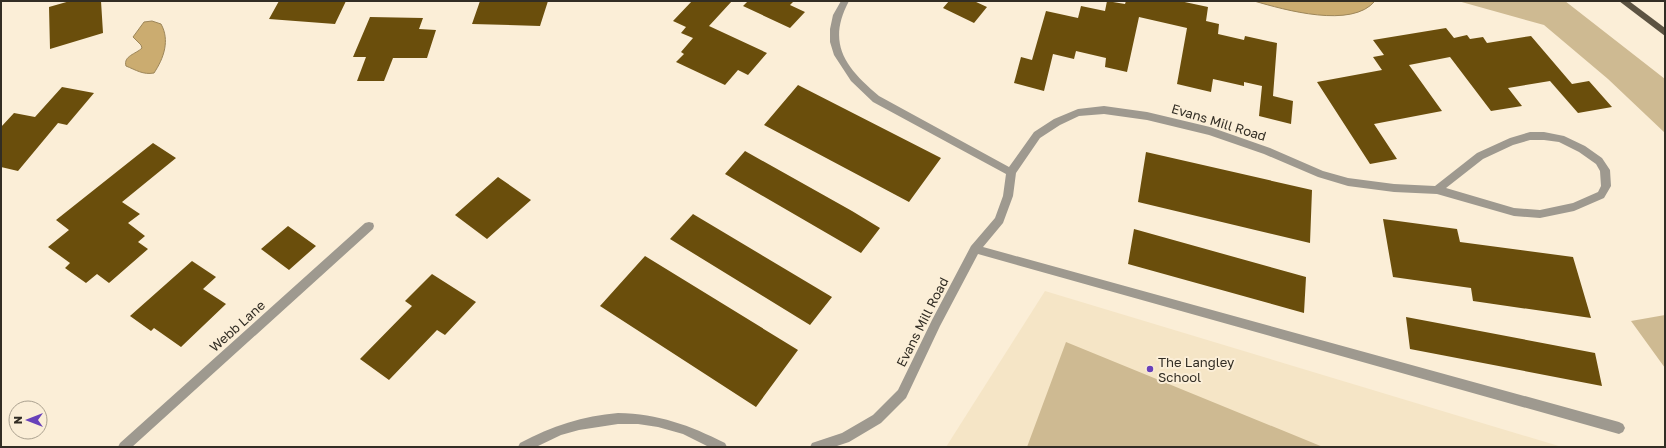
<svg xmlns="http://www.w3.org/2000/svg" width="1666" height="448" font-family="'Golos Text',sans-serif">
<rect width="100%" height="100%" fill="#fbeed7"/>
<path fill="#f5e5c6" d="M 1045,291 L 1562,447 L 946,447 Z"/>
<path fill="#ceba92" d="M 1458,1 L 1565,1 L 1665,79 L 1665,133 L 1608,79 L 1544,25 Z
M 1665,315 L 1665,368 L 1631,321 Z
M 1066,342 L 1323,447 L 1027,447 Z"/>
<path fill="#cbac70" stroke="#9d8659" d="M 1254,1 L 1375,1 C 1352,29 1285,10 1254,1 Z
M 152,21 L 161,24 C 170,40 164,58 154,73 C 143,75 136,70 126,66 C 123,56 136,54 142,48 L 141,45 L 133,37 L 144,22 Z"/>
<path fill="#6a4e0c" d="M 70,1 L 101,1 L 103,33 L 50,49 L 49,7 Z
M 279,1 L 346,1 L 335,24 L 269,19 Z
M 480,1 L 548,1 L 540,26 L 472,24 Z
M 692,1 L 732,1 L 709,26 L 767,53 L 748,75 L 738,70 L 725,85 L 676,62 L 684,54 L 681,52 L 693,38 L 681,33 L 686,27 L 673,21 Z
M 748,1 L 794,1 L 790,5 L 805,12 L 790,28 L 743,6 Z
M 949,1 L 974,1 L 987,7 L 974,23 L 943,8 Z
M 1107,1 L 1125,4 L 1126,1 L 1180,1 L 1208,7 L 1206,21 L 1219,24 L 1218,34 L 1244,40 L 1245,36 L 1277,43 L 1273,96 L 1293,101 L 1291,124 L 1259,116 L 1262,86 L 1244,82 L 1244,86 L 1213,79 L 1211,92 L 1177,84 L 1187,28 L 1139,17 L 1127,72 L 1105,67 L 1106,58 L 1076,51 L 1074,59 L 1053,54 L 1044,91 L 1014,83 L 1021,57 L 1032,60 L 1046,11 L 1078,18 L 1081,6 L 1105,11 Z
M 370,17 L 423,18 L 419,29 L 436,30 L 427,58 L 393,58 L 384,81 L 357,81 L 366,57 L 353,57 Z
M 1446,28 L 1454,38 L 1467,35 L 1470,39 L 1483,37 L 1487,43 L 1531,36 L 1572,84 L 1589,81 L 1612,107 L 1578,113 L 1550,81 L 1508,88 L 1522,106 L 1491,111 L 1450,57 L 1409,65 L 1442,111 L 1374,124 L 1397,159 L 1370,164 L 1317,82 L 1382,70 L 1373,57 L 1384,55 L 1373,40 Z
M 798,85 L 941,158 L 909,202 L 764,125 Z
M 62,87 L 94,93 L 67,125 L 58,123 L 18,171 L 1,167 L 1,127 L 14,113 L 35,117 Z
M 153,143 L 176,158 L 122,202 L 140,214 L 128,223 L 145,236 L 138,242 L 148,249 L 109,283 L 97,274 L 86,283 L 65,268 L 70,263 L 48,247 L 69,230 L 56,220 Z
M 745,151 L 852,211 L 880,228 L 861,253 L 725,174 Z
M 1146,152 L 1312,190 L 1310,243 L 1138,202 Z
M 498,177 L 531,200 L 487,239 L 455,215 Z
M 693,214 L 832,297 L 810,325 L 670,239 Z
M 1383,219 L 1457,229 L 1460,242 L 1573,257 L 1591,318 L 1473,301 L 1471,288 L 1393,277 Z
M 288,226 L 316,246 L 289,270 L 261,249 Z
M 1134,229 L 1306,277 L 1304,313 L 1128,264 Z
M 645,256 L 798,350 L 756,407 L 600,306 Z
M 192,261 L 216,277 L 203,289 L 226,304 L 181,347 L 154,328 L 151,331 L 130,316 Z
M 432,274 L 476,302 L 445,335 L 437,330 L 389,380 L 360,359 L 412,306 L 405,301 Z
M 1406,317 L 1595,353 L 1602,386 L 1410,349 Z"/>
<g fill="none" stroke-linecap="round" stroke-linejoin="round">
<path fill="#9e998f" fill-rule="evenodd" d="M 841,1 L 849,1 C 826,44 846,68 879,96 L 1009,167 L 1034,132 L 1054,119 L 1078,109 L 1104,106 L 1147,112 L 1210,127 L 1270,148 L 1323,171 L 1348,178 L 1394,184 L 1435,186 L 1477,153 L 1510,138 L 1530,132 L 1544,132 L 1564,136 L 1585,146 L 1602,158 L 1610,170 L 1611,186 L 1604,198 L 1574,211 L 1540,218 L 1514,216 L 1437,194 L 1394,192 L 1348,186 L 1318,177 L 1264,154 L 1209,135 L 1147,120 L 1104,114 L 1079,116 L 1060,125 L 1040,138 L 1016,173 L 1013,196 L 1003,223 L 983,247 L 1619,422 L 1623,424 L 1625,428 L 1623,432 L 1619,434 L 978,254 L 940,326 L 906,398 L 881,423 L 849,442 L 834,447 L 810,447 L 812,443 L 842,433 L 873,415 L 898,390 L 932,320 L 971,246 L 995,218 L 1003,196 L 1006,174 L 873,102 L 851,81 L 834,55 L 830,42 L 830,29 L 833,15 ZM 1530,140 L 1544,140 L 1559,142 L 1579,152 L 1596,164 L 1600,171 L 1601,186 L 1598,192 L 1573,203 L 1540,210 L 1514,208 L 1446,188 L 1483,159 L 1513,145 Z
M 369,222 L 373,223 L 374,226 L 373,229 L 132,447 L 118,447 L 120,443 L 365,223 Z
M 618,413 C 659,414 689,425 725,443 L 727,447 L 709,447 L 683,434 L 658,427 L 638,424 L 618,424 L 579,430 L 561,435 L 536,447 L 518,447 L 520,443 C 552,426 583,416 618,413 Z"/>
<path fill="#5c5342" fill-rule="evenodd" d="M 1619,1 L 1629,1 L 1665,28 L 1665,36 Z"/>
</g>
<circle fill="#6841ba" stroke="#fbeed7" stroke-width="1.5" cx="1150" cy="369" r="4"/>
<g text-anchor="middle" stroke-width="4" stroke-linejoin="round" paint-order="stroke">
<g font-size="13" fill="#322d24" stroke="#fbeed7">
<text transform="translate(1219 122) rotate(17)" y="5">Evans Mill Road</text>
<text transform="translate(922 322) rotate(-63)" y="5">Evans Mill Road</text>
<text transform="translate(237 326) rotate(-42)" y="5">Webb Lane</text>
</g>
<g font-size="13" fill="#322d24" stroke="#fbeed7" text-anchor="start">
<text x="1158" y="367">The Langley<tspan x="1158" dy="15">School</tspan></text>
</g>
</g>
<rect width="1666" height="448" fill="none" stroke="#322d24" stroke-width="4"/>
<g transform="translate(28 420) rotate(270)"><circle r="19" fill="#fbeed7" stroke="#aba18f"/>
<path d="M0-3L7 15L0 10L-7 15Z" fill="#6841ba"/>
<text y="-6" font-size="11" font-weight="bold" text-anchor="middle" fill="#322d24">N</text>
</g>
</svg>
